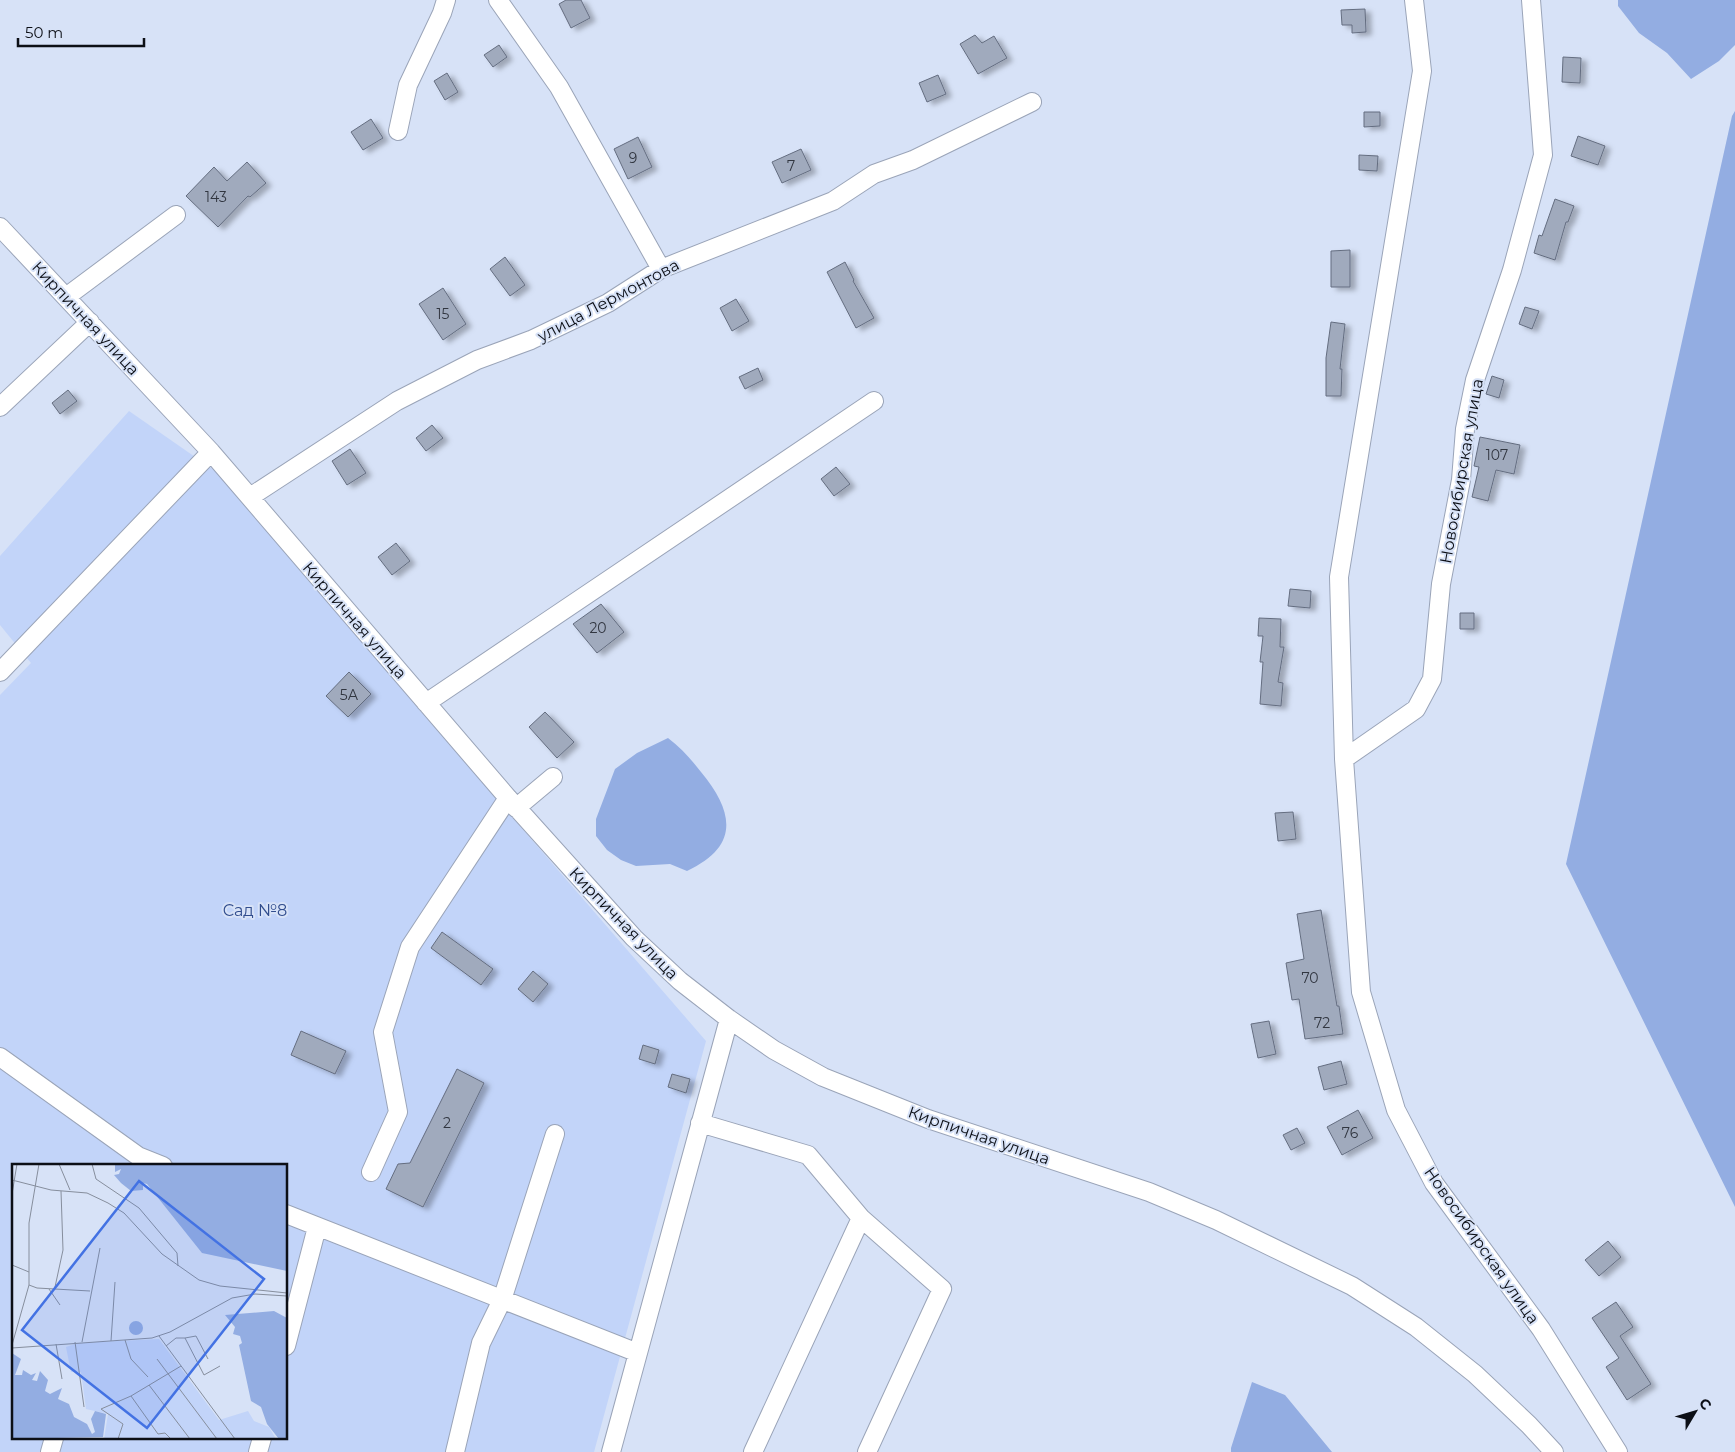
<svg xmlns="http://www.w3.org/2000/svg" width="1735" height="1452" font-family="Montserrat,sans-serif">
<defs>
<filter id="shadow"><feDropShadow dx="5.5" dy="3" stdDeviation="2.5" flood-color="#0004"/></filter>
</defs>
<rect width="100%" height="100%" fill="#d7e2f7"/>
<path fill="#c2d4f9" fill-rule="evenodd" d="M 129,411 L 221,475 L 416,706 L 706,1041 L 594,1452 L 0,1452 L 0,695 L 31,663 L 0,625 L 0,556 ZM 14,1166 L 286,1166 L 286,1438 L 14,1438 Z"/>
<path fill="#93ade2" d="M 1618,0 L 1735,0 L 1735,45 L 1719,61 L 1691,79 L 1667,53 L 1639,33 L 1618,6 Z
M 1735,111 L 1735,1207 L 1566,864 L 1732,116 Z
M 668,738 C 681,748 691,759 701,772 C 734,812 740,846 687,871 L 670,864 L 636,866 L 621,860 L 607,850 L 596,836 L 596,819 L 615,769 L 637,753 Z
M 1252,1382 L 1285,1395 L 1332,1452 L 1231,1452 L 1231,1448 Z"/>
<path fill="#a0aabd" stroke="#646d80" filter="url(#shadow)" d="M 566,0 L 581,0 L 590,18 L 571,28 L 559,4 Z
M 1365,9 L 1366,32 L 1352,33 L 1352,25 L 1342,25 L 1341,10 Z
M 975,35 L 982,43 L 994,36 L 1007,58 L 978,74 L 960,44 Z
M 499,45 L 507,57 L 493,67 L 484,55 Z
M 1563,57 L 1581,58 L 1580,83 L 1562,82 Z
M 447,73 L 458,92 L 445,100 L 434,81 Z
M 938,75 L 946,94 L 927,102 L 919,83 Z
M 1364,112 L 1380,112 L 1380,126 L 1364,127 Z
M 371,119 L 383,138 L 363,150 L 351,132 Z
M 1578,136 L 1605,146 L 1598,165 L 1571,156 Z
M 638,137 L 652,167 L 628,179 L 614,149 Z
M 801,149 L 811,170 L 782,183 L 772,162 Z
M 1359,155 L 1378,156 L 1377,171 L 1359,170 Z
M 247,162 L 266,183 L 250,197 L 248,196 L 218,227 L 186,196 L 214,167 L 227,181 Z
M 1555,199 L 1574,206 L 1568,222 L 1566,222 L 1555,260 L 1534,253 L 1539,235 L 1542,236 Z
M 1350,250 L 1350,287 L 1331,287 L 1331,251 Z
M 505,257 L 525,285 L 510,296 L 490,269 Z
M 845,262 L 854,280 L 853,281 L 874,318 L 856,328 L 827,272 Z
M 443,288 L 466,324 L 443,340 L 419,304 Z
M 736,299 L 749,321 L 732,331 L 720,308 Z
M 1525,307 L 1539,311 L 1532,329 L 1519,324 Z
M 1331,322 L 1345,324 L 1340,369 L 1342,369 L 1341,396 L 1326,396 L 1326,358 Z
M 758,368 L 763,380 L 745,389 L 739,377 Z
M 1492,376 L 1504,380 L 1499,398 L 1486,394 Z
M 68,390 L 77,401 L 60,414 L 52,403 Z
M 432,425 L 443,438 L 426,451 L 416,438 Z
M 1480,437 L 1520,445 L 1514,474 L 1496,470 L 1488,501 L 1472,497 L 1479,467 L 1474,466 Z
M 350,449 L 366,473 L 347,485 L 332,461 Z
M 836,467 L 850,484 L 834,496 L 821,479 Z
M 396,543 L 410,561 L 392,575 L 378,557 Z
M 1290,589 L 1311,591 L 1310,608 L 1288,606 Z
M 601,604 L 624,632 L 597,653 L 573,624 Z
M 1460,613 L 1474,613 L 1474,629 L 1460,629 Z
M 1259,618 L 1281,619 L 1280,647 L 1284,647 L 1278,682 L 1283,683 L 1281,706 L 1260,704 L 1263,662 L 1260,662 L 1263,636 L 1258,636 Z
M 349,672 L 371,694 L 348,717 L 326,696 Z
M 545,712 L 574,742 L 557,758 L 529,727 Z
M 1293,812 L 1296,839 L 1278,841 L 1275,813 Z
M 1321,910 L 1337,1006 L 1339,1006 L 1343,1034 L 1305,1039 L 1299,999 L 1292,1000 L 1286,963 L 1304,959 L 1297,914 Z
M 442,932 L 493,969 L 481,985 L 431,948 Z
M 533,971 L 548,984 L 533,1002 L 518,989 Z
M 1269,1021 L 1276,1054 L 1258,1058 L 1251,1024 Z
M 301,1031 L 346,1051 L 335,1074 L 291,1055 Z
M 643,1045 L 659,1050 L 655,1064 L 639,1059 Z
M 1341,1061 L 1347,1084 L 1324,1090 L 1318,1067 Z
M 457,1069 L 484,1083 L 423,1207 L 386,1189 L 398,1164 L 410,1163 Z
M 672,1074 L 690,1079 L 686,1093 L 668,1087 Z
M 1358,1110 L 1373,1138 L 1342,1155 L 1327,1127 Z
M 1297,1128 L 1305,1143 L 1291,1150 L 1283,1135 Z
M 1608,1241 L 1621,1257 L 1599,1276 L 1585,1260 Z
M 1616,1302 L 1633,1327 L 1620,1336 L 1651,1384 L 1627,1400 L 1606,1367 L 1619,1358 L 1592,1318 Z"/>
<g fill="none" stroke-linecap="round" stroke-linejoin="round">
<defs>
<path id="minor" d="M 498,0 L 559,87 L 661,269
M 1414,0 L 1422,71 L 1339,577 L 1344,759 L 1361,992 L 1396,1110 L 1434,1183 L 1541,1329 L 1618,1452
M 398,131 L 408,85 L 442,13 L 446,0
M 0,227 L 211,452 L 508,798 L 634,938 L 680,981 L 729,1019 L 774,1050 L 823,1077 L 928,1119 L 1149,1192 L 1216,1220 L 1352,1286 L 1416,1327 L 1475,1374 L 1529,1425 L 1554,1452
M 66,297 L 176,215
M 0,407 L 90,322
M 250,497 L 397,401 L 477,360 L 531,340 L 608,303 L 661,269 L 833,201 L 874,174 L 913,160 L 1032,102
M 0,672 L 211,452
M 426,703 L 874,401
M 1344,759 L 1416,709 L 1432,679 L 1441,584 L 1461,480 L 1465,429 L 1475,380 L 1512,270 L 1543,155 L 1531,0
M 516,808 L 553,777
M 0,1057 L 138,1156 L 163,1166
M 700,1123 L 808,1155 L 861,1218 L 753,1452
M 371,1172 L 398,1112 L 383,1032 L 410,947 L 508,798
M 286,1214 L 638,1353
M 861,1218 L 942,1289 L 867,1452
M 286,1346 L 317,1227
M 50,1452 L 54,1438
M 258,1452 L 262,1438
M 455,1452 L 481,1343 L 502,1300 L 555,1134
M 611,1452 L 729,1019"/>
</defs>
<use href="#minor" stroke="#9aa4b8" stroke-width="20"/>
<use href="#minor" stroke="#fff" stroke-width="18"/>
</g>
<g text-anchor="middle" stroke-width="4" stroke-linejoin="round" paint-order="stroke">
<g font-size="14" fill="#313640">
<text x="633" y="163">9</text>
<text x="791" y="171">7</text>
<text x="216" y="202">143</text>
<text x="443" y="319">15</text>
<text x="1497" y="460">107</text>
<text x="598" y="633">20</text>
<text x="349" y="700">5А</text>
<text x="1310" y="983">70</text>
<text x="1322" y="1028">72</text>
<text x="447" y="1128">2</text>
<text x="1350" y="1138">76</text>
</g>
<g font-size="16" fill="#0c0f16" stroke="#d7e2f7">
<text transform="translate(608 300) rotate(-28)" y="6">улица Лермонтова</text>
<text transform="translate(86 318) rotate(47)" y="6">Кирпичная улица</text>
<text transform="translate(1461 471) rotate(-80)" y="6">Новосибирская улица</text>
<text transform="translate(355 620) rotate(49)" y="6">Кирпичная улица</text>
<text transform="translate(624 923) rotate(46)" y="6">Кирпичная улица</text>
<text transform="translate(979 1135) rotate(19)" y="6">Кирпичная улица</text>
<text transform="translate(1482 1245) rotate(55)" y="6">Новосибирская улица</text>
</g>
<g font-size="16" fill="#314d8e" stroke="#d7e2f7">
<text x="255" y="916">Сад №8</text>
</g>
</g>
<g transform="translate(12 1164)">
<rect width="275" height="275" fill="#d7e2f7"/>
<path d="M 147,175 L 207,256 L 236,247 L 242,257 L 257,263 L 264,275 L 92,275 L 96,250 L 74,245 L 69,208 L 59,208 L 54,183 L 66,179 Z" fill="#c2d4f9"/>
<path d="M 103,0 L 275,0 L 275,107 L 190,89 L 135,20 L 131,19 L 131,26 L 119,27 L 109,19 L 102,11 L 107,10 L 109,5 L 103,8 ZM 262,147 L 275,154 L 275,275 L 267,275 L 255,260 L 249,243 L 239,237 L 227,181 L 230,179 L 228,172 L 221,170 L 223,163 L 213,151 ZM117 164a7 7 0 1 1 14 0a7 7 0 1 1-14 0ZM 0,189 L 9,195 L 3,211 L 10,211 L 11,206 L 19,211 L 24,209 L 20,216 L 25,217 L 28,207 L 36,216 L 33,227 L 38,230 L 50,224 L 46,235 L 57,240 L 62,253 L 75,260 L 80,270 L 83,268 L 79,255 L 83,247 L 94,250 L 91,273 L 0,275 Z" fill="#93ade2"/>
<path fill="none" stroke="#868e9d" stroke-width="1" d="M 47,0 L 58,26M 80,0 L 84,15 L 127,44 L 165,89 L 166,102M 0,16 L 39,26 L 75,29 L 96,39 L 112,49 L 150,90 L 187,116 L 208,122 L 275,129M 0,30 L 5,0M 0,101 L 17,108M 17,121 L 25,124 L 78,127M 43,123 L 51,86 L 49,27M 37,125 L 48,141M 147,172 L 223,275M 173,174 L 184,172 L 196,195M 113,176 L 119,195 L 136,213M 99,177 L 103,118M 63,178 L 72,243M 70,178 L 88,84M 44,180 L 50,215M 0,181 L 17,121 L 17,59 L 27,0M 154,182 L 164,174 L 173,174 L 192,211 L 208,202M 0,184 L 140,174 L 158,168 L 220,134 L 243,130 L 275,132M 145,195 L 205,275M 137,221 L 178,275M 119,232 L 146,270 L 153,269 L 159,275M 106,275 L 111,260 L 89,245 L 119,232 L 169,202"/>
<path fill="#4372e3" fill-opacity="0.15" stroke="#4372e3" stroke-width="2.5" d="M 127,17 L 252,115 L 135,264 L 10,166 Z"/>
<rect width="275" height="275" fill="none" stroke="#0c0f16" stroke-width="2.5"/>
</g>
<g transform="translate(1695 1412) rotate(52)" stroke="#d7e2f7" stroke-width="4" paint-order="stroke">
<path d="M0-4L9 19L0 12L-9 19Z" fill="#0c0f16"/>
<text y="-8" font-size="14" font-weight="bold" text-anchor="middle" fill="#0c0f16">С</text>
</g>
<path d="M18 38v8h126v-8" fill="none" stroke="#0c0f16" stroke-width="2.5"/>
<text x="25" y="38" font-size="15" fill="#0c0f16" stroke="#d7e2f7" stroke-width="4" paint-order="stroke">50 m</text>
</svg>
